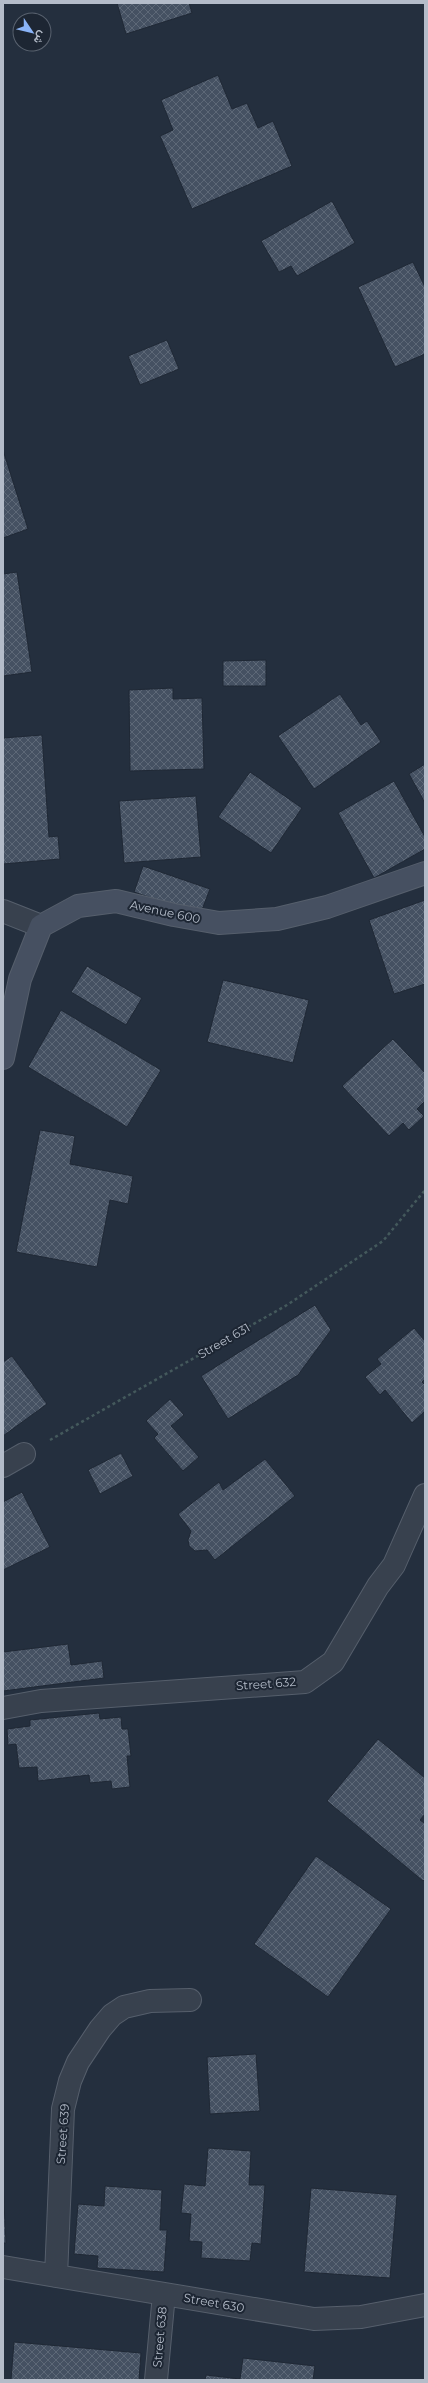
<svg xmlns="http://www.w3.org/2000/svg" width="428" height="2383" font-family="Montserrat,Vazirmatn,sans-serif">
<defs>
<pattern id="building-cross-hatch" width="8" height="8" patternUnits="userSpaceOnUse"><rect width="8" height="8" fill="#455162"/><path d="M0 0l8 8M0 8l8-8" fill="none" stroke="#5d6877"/></pattern>
</defs>
<rect width="100%" height="100%" fill="#242f3e"/>
<path fill="url(#building-cross-hatch)" stroke="#1f2835" d="M 117,3 L 189,3 L 192,13 L 126,34 Z
M 218,75 L 232,109 L 247,103 L 258,128 L 273,121 L 292,166 L 192,209 L 160,136 L 173,130 L 161,100 Z
M 332,201 L 355,243 L 297,276 L 291,266 L 279,272 L 261,241 Z
M 413,262 L 425,287 L 425,354 L 395,367 L 358,287 Z
M 167,340 L 179,369 L 140,385 L 128,356 Z
M 3,450 L 28,529 L 3,538 Z
M 17,572 L 32,672 L 3,676 L 3,574 Z
M 266,660 L 266,686 L 223,686 L 223,661 Z
M 173,688 L 173,699 L 202,698 L 204,769 L 130,771 L 129,690 Z
M 340,694 L 361,725 L 367,721 L 381,742 L 314,789 L 278,736 Z
M 42,735 L 49,837 L 58,836 L 60,859 L 3,864 L 3,738 Z
M 425,764 L 425,803 L 409,774 Z
M 250,772 L 302,808 L 271,853 L 218,817 Z
M 394,781 L 425,837 L 425,849 L 374,878 L 338,813 Z
M 196,796 L 201,857 L 124,863 L 119,801 Z
M 143,866 L 210,889 L 200,915 L 134,892 Z
M 425,900 L 425,984 L 394,994 L 369,920 Z
M 87,966 L 142,998 L 126,1025 L 71,992 Z
M 223,980 L 309,1000 L 293,1063 L 207,1042 Z
M 61,1010 L 161,1070 L 127,1127 L 28,1067 Z
M 393,1039 L 425,1073 L 425,1101 L 417,1109 L 424,1116 L 409,1130 L 403,1123 L 389,1136 L 342,1086 Z
M 40,1130 L 75,1136 L 70,1164 L 133,1176 L 128,1204 L 110,1200 L 97,1267 L 16,1252 Z
M 315,1305 L 331,1330 L 298,1375 L 228,1419 L 201,1376 Z
M 414,1328 L 425,1341 L 425,1379 L 422,1382 L 425,1385 L 425,1411 L 412,1423 L 385,1390 L 380,1395 L 365,1377 L 381,1364 L 377,1359 Z
M 12,1356 L 47,1404 L 3,1436 L 3,1362 Z
M 170,1399 L 184,1415 L 171,1426 L 199,1457 L 183,1471 L 154,1438 L 158,1434 L 146,1421 Z
M 121,1453 L 133,1476 L 100,1494 L 88,1470 Z
M 265,1459 L 295,1496 L 215,1560 L 207,1550 L 195,1551 L 189,1546 L 188,1540 L 191,1531 L 178,1514 L 219,1482 L 223,1490 Z
M 22,1492 L 50,1547 L 3,1570 L 3,1502 Z
M 68,1644 L 71,1665 L 102,1661 L 104,1678 L 3,1691 L 3,1652 Z
M 99,1713 L 100,1719 L 121,1717 L 122,1729 L 128,1729 L 131,1756 L 127,1756 L 130,1787 L 112,1789 L 111,1781 L 90,1783 L 89,1775 L 38,1781 L 37,1767 L 19,1768 L 16,1744 L 8,1745 L 7,1729 L 30,1726 L 30,1720 Z
M 378,1739 L 425,1778 L 425,1814 L 420,1820 L 425,1824 L 425,1879 L 423,1881 L 327,1801 Z
M 316,1856 L 391,1909 L 328,1997 L 254,1944 Z
M 256,2054 L 260,2111 L 210,2114 L 207,2057 Z
M 208,2148 L 251,2151 L 249,2185 L 265,2185 L 261,2244 L 252,2243 L 250,2261 L 201,2258 L 202,2242 L 189,2241 L 191,2214 L 181,2213 L 184,2184 L 205,2186 Z
M 3,2182 L 6,2243 L 3,2243 Z
M 105,2186 L 162,2190 L 160,2230 L 167,2230 L 164,2272 L 97,2268 L 98,2256 L 74,2254 L 78,2204 L 104,2206 Z
M 311,2188 L 397,2195 L 390,2278 L 304,2272 Z
M 14,2342 L 141,2353 L 139,2380 L 11,2380 Z
M 243,2358 L 315,2366 L 313,2380 L 205,2380 L 206,2375 L 240,2379 Z"/>
<g fill="none" stroke-linecap="round" stroke-linejoin="round">
<defs>
<path id="minor" d="M 3,911 L 41,926
M 3,1466 L 24,1454
M 3,1708 L 41,1701 L 305,1682 L 333,1662 L 378,1586 L 394,1565 L 425,1495
M 3,2267 L 314,2319 L 361,2317 L 425,2305
M 56,2276 L 63,2109 L 70,2081 L 78,2062 L 100,2029 L 112,2015 L 124,2007 L 150,2001 L 190,2000
M 156,2380 L 164,2294"/>
<path id="secondary" d="M 3,1058 L 20,979 L 41,926 L 78,906 L 116,901 L 174,915 L 219,923 L 277,919 L 327,907 L 425,873"/>
</defs>
<use href="#minor" stroke="#565f6c" stroke-width="24"/>
<use href="#secondary" stroke="#565f6c" stroke-width="24"/>
<path stroke="#44595c" stroke-width="2.5" stroke-dasharray="3 3" stroke-linecap="butt" d="M 50,1440 L 287,1305 L 383,1241 L 425,1190"/>
<use href="#minor" stroke="#38414e" stroke-width="22"/>
<use href="#secondary" stroke="#465061" stroke-width="22"/>
</g>
<g text-anchor="middle" stroke-width="4" stroke-linejoin="round" paint-order="stroke">
<g font-size="12" fill="#b4bcc9" stroke="#1d2633">
<text transform="translate(165 912) rotate(12)" y="4">Avenue 600</text>
<text transform="translate(224 1341) rotate(-30)" y="4">Street 631</text>
<text transform="translate(266 1684) rotate(-4)" y="4">Street 632</text>
<text transform="translate(63 2134) rotate(-86)" y="4">Street 639</text>
<text transform="translate(214 2303) rotate(10)" y="4">Street 630</text>
<text transform="translate(160 2337) rotate(-85)" y="4">Street 638</text>
</g>
</g>
<rect width="428" height="2383" fill="none" stroke="#b4bcc9" stroke-width="8"/>
<g transform="translate(32 32) rotate(125)"><circle r="19" fill="#1d2633" stroke="#59626f"/>
<path d="M0-3L7 15L0 10L-7 15Z" fill="#8ab4f8"/>
<text y="-6" font-size="11" font-weight="bold" text-anchor="middle" fill="#b4bcc9">ش</text>
</g>
</svg>
